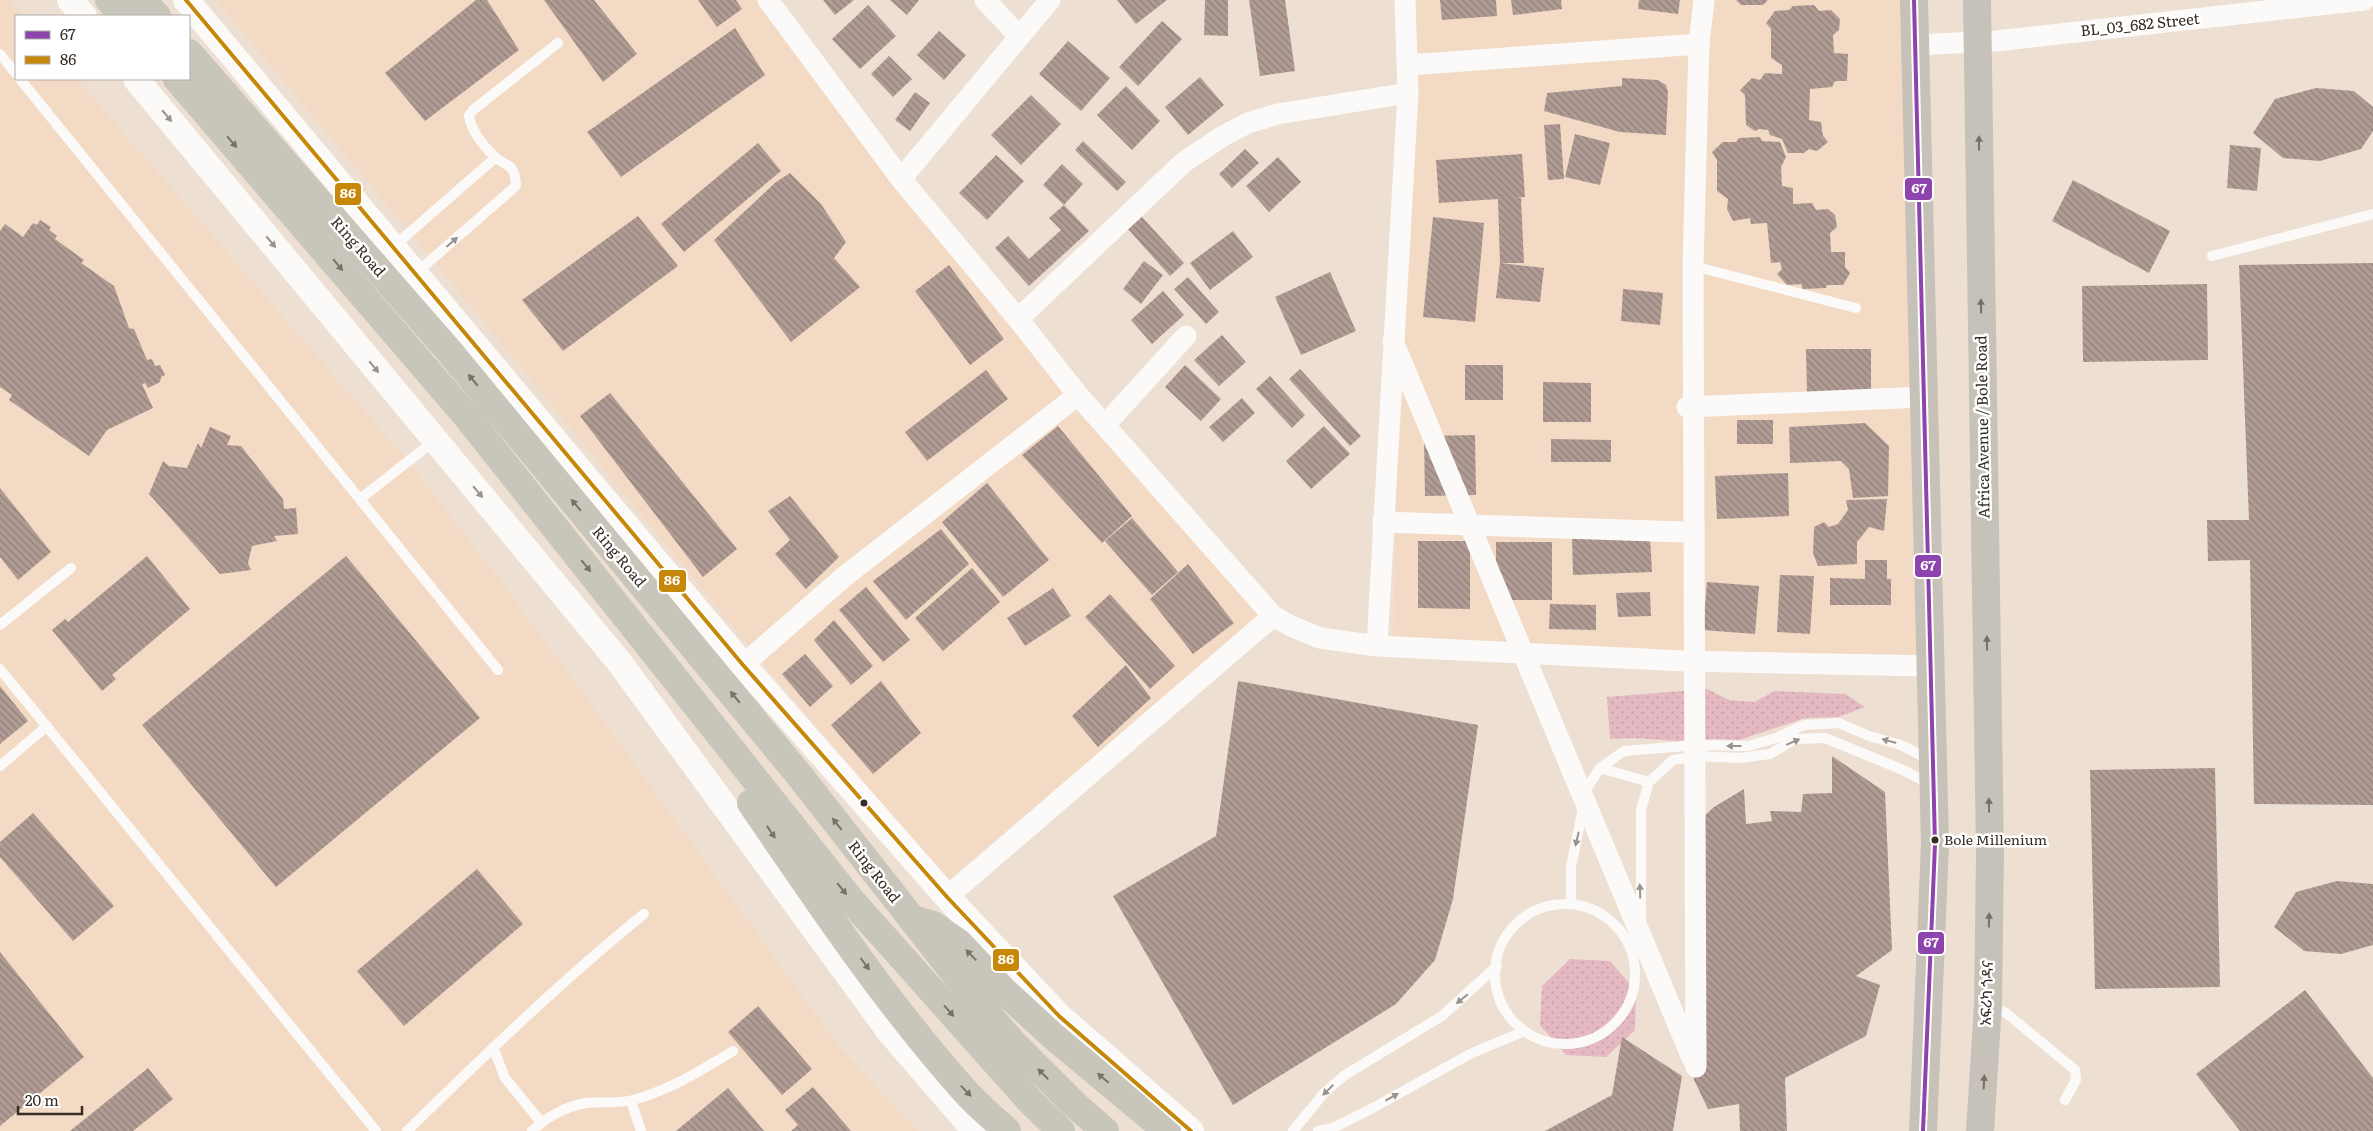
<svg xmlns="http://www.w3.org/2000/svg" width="2373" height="1131" font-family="Literata,'Noto Sans Ethiopic',serif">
<defs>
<pattern id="grass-dots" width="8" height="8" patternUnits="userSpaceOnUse" patternTransform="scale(1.25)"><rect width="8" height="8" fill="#e4b9c2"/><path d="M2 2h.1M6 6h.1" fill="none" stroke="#c49fa6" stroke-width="1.8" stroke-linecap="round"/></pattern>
<pattern id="building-back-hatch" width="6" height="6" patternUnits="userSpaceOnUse" patternTransform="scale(1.25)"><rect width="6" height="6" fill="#b19c95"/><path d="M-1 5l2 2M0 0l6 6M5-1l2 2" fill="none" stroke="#917f79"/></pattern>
</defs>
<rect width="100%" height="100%" fill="#eedfd3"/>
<path fill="#f2dac4" d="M 0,0 L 9,0 L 23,16 L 16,16 L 16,79 L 77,79 L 407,460 L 497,576 L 618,741 L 839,1047 L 919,1131 L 0,1131 Z
M 216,0 L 762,0 L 1065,396 L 1261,618 L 947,880 L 758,657 L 433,260 Z
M 1405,0 L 1909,0 L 1926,654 L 1393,653 Z"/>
<path fill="url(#grass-dots)" d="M 1707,689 L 1729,700 L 1754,702 L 1775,691 L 1845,694 L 1865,707 L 1838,717 L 1805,718 L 1739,740 L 1714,739 L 1676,741 L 1634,738 L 1610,739 L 1607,697 Z
M 1570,959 L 1610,961 L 1636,991 L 1635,1030 L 1606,1057 L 1566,1055 L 1540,1025 L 1542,986 Z"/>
<path fill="url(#building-back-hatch)" d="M 476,0 L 487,0 L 519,50 L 425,121 L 385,73 Z
M 544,0 L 594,0 L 637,54 L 603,82 Z
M 698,0 L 736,0 L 742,9 L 717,27 Z
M 823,0 L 854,0 L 835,15 Z
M 890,0 L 919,0 L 907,15 Z
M 1117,0 L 1167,0 L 1136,24 Z
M 1205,0 L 1228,0 L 1228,36 L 1204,35 Z
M 1249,0 L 1285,0 L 1295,71 L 1260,76 Z
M 1440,0 L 1496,0 L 1497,16 L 1442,20 Z
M 1511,0 L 1561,0 L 1562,9 L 1513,15 Z
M 1639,0 L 1680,0 L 1678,14 L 1638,9 Z
M 1736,0 L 1768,0 L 1763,5 L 1741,5 Z
M 868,5 L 896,36 L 860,69 L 832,39 Z
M 1814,5 L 1819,11 L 1831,10 L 1840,19 L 1839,30 L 1833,35 L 1834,53 L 1848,54 L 1847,81 L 1835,81 L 1832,87 L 1810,89 L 1809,120 L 1821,122 L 1823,136 L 1828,142 L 1817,151 L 1809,149 L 1804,153 L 1788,153 L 1782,139 L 1770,135 L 1768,130 L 1759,129 L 1755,131 L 1746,125 L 1745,95 L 1740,90 L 1752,78 L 1760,80 L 1765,73 L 1782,74 L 1782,65 L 1771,58 L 1771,29 L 1766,23 L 1775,11 L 1789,10 L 1793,6 Z
M 1162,21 L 1182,39 L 1138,86 L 1119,67 Z
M 735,28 L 765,75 L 621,177 L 587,132 Z
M 939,31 L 966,55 L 944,80 L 917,55 Z
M 1068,41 L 1110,78 L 1081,111 L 1039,74 Z
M 889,56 L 912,79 L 893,97 L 871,74 Z
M 1200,77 L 1224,105 L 1188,135 L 1165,107 Z
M 1622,78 L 1658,80 L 1666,85 L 1668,92 L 1666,135 L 1620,132 L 1544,111 L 1547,93 L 1622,86 Z
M 1126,86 L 1160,121 L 1132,150 L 1097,115 Z
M 2316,88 L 2354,91 L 2373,107 L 2373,131 L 2361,149 L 2320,161 L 2283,158 L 2253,133 L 2275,99 Z
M 915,92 L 930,103 L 910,131 L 895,120 Z
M 1031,95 L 1061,124 L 1021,165 L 991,135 Z
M 1560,124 L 1564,179 L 1548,180 L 1544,125 Z
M 1575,134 L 1610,143 L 1600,185 L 1565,177 Z
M 1760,137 L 1762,141 L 1780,142 L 1786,157 L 1781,167 L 1782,186 L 1793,188 L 1793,204 L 1812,203 L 1816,210 L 1828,209 L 1835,215 L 1837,227 L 1830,233 L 1831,252 L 1845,252 L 1845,267 L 1850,273 L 1843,285 L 1827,285 L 1826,288 L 1803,289 L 1801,284 L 1787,285 L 1777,274 L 1782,269 L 1780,262 L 1771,263 L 1767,223 L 1751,224 L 1750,218 L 1733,221 L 1727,209 L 1728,199 L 1717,191 L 1717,160 L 1712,152 L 1723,142 L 1736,142 L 1739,138 Z
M 1083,141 L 1126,182 L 1117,191 L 1075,150 Z
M 758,143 L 781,171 L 684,252 L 661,224 Z
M 2230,145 L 2261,148 L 2257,191 L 2227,188 Z
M 1245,149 L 1259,163 L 1232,188 L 1219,174 Z
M 1522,154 L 1525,197 L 1514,198 L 1521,198 L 1524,263 L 1500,263 L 1498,199 L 1439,203 L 1436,160 Z
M 996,155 L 1024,181 L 987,220 L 959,193 Z
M 1278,157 L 1301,182 L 1269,212 L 1246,186 Z
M 1062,164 L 1083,184 L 1064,205 L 1043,185 Z
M 790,173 L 821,204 L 846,242 L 834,258 L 860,287 L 791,342 L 714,240 L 776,182 Z
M 2073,180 L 2170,231 L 2149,273 L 2052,221 Z
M 1064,205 L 1089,231 L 1029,286 L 995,248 L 1008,236 L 1029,259 L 1061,230 L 1049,218 Z
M 638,216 L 678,266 L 563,351 L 522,300 Z
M 1142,217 L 1184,263 L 1170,276 L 1128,229 Z
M 1433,217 L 1484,223 L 1475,322 L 1423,317 Z
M 40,220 L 51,227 L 49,230 L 57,236 L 55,239 L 84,260 L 81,263 L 114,286 L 129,328 L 134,329 L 147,360 L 152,359 L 155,366 L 160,365 L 165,375 L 161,377 L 160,382 L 148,388 L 145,383 L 142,384 L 153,408 L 107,430 L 89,456 L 9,400 L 12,395 L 0,387 L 0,231 L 5,224 L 23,237 L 33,223 L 37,225 Z
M 1233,231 L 1253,257 L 1210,290 L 1190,263 Z
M 1144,261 L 1163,275 L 1141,304 L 1123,289 Z
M 1500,263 L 1544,268 L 1540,302 L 1496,298 Z
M 2373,263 L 2373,805 L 2254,804 L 2250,560 L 2208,561 L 2207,520 L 2249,520 L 2239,265 Z
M 949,265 L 1004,339 L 970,365 L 915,291 Z
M 1330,272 L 1356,331 L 1301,355 L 1275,297 Z
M 1188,277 L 1219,312 L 1206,324 L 1174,289 Z
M 2207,284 L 2208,360 L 2083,362 L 2082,286 Z
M 1623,289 L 1663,293 L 1660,325 L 1621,321 Z
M 1163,291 L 1184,315 L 1152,344 L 1131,320 Z
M 1222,335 L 1246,362 L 1219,386 L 1194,360 Z
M 1806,349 L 1871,349 L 1871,395 L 1807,395 Z
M 1185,365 L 1221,399 L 1201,421 L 1165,387 Z
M 1465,365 L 1503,365 L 1503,400 L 1465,400 Z
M 1300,369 L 1361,436 L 1350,446 L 1289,379 Z
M 986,370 L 1008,399 L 927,461 L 905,432 Z
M 1270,376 L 1305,415 L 1292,428 L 1256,389 Z
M 1543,382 L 1591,383 L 1591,422 L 1543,422 Z
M 610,393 L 737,549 L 703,577 L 580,416 Z
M 1242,398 L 1255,413 L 1223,442 L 1209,427 Z
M 1737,420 L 1773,420 L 1773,444 L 1737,444 Z
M 1865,423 L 1889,446 L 1888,496 L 1853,498 L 1849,469 L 1841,461 L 1790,463 L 1789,427 Z
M 1058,426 L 1132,516 L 1102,543 L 1022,455 Z
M 1324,426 L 1350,454 L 1311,489 L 1286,461 Z
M 210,427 L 231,436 L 227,445 L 241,446 L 283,499 L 284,509 L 296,508 L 298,534 L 274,536 L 277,541 L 252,546 L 248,563 L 251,570 L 220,574 L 149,494 L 163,461 L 169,466 L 187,468 L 198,443 L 201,448 Z
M 1475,435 L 1476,495 L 1425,496 L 1424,436 Z
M 1551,439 L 1611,440 L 1611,462 L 1551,462 Z
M 1788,473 L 1789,516 L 1717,519 L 1715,476 Z
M 987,483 L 1049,560 L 1003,597 L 942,522 Z
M 0,488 L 51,552 L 18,580 L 0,557 Z
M 790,496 L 839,557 L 806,589 L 775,554 L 790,540 L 768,511 Z
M 1887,499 L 1884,531 L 1869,527 L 1857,542 L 1857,564 L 1818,566 L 1813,553 L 1814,527 L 1824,522 L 1829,527 L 1838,524 L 1848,510 L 1846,500 Z
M 1132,518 L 1178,572 L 1152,595 L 1105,541 Z
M 941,529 L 969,564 L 906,620 L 873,581 Z
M 1650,537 L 1652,572 L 1573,575 L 1572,539 Z
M 1418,541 L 1470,541 L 1470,609 L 1418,608 Z
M 1496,542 L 1552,542 L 1552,600 L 1496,600 Z
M 147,556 L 190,609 L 112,675 L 116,679 L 102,691 L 52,630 L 65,619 L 68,622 Z
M 346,556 L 480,718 L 276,887 L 142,725 Z
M 1865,560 L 1887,560 L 1887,579 L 1891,579 L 1891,605 L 1830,605 L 1830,578 L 1865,579 Z
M 1188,564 L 1234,623 L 1193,654 L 1150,599 Z
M 972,568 L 1000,602 L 943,651 L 915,618 Z
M 1780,575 L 1814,576 L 1810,634 L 1777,632 Z
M 1707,582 L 1759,586 L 1755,634 L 1703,630 Z
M 866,587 L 910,640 L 883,662 L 839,610 Z
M 1053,588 L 1071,616 L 1025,646 L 1007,618 Z
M 1650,592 L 1651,616 L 1618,617 L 1616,593 Z
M 1110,594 L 1175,666 L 1150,689 L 1085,617 Z
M 1550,604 L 1596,605 L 1596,630 L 1549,629 Z
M 834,620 L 873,666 L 851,685 L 814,640 Z
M 805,654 L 833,686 L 810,707 L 782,674 Z
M 1126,665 L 1151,698 L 1098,747 L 1072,716 Z
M 881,681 L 921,733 L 873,774 L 831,725 Z
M 1238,681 L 1478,725 L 1453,899 L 1435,960 L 1396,1004 L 1233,1105 L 1113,896 L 1216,836 Z
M 0,686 L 28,721 L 0,744 Z
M 1832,756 L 1885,792 L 1892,950 L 1856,976 L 1880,985 L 1866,1036 L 1785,1078 L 1787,1131 L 1740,1131 L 1739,1104 L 1708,1109 L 1694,1080 L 1693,972 L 1697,823 L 1714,807 L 1744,789 L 1746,824 L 1772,821 L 1770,811 L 1801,812 L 1803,794 L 1832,793 Z
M 2215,768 L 2220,987 L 2095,989 L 2090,770 Z
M 33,813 L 114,906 L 73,941 L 0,857 L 0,842 Z
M 477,869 L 523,924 L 404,1026 L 357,971 Z
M 2337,881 L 2373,884 L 2373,945 L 2341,954 L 2304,951 L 2274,927 L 2296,892 Z
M 0,952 L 84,1057 L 0,1126 Z
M 2305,990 L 2373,1078 L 2373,1131 L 2240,1131 L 2196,1074 Z
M 758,1006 L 812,1069 L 782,1095 L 728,1032 Z
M 1622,1037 L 1682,1076 L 1673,1131 L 1545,1131 L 1612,1095 Z
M 148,1068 L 173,1099 L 133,1131 L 70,1131 Z
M 813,1087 L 851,1131 L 791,1131 L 798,1125 L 785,1110 Z
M 728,1088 L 764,1131 L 676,1131 Z"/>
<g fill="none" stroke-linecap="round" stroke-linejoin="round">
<path stroke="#fcfaf8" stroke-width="10" d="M 0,54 L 16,74
M 20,79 L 498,670
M 393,247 L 495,158
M 2212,256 L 2373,214
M 1693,266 L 1856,308
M 416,273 L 516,186 C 515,161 506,168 494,156 C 483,146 471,130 469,116 L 473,110 L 558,43
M 360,499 L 434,441
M 0,625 L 71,568
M 0,669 L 376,1131
M 0,766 L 47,726
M 1600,768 L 1649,782
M 1571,902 L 1571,867 L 1587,788 L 1600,768 L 1624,751 L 1698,745 L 1748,746 L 1776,738 L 1804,725 L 1839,723 L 1869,736 L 1901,745 L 1930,760
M1495 974a70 70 0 1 1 140 0a70 70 0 1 1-140 0Z
M 1641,919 L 1641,810 L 1649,782 L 1673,760 L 1698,756 L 1739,758 L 1770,754 L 1795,739 L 1825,738 L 1903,770 L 1930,784
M 1989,1005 L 2006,1013 L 2075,1070 L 2076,1080 L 2065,1100
M 493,1047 L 505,1078 L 541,1122
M 631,1101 L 641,1131
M 407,1131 C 484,1056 561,981 644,914
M 532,1131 C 546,1117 567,1106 586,1103 C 602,1101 618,1104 633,1100 C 670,1090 700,1071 733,1051
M 1293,1131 L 1324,1093 L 1345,1075 L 1442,1016 L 1497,966
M 1318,1131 L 1333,1128 L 1371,1109 L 1470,1054 L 1522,1032"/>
<path stroke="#fcfaf8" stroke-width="21" d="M 768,0 L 901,179 L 1018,319 L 1078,395 L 1273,616 L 1291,626 L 1320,638 L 1377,646 L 1685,661 L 1930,666
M 985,0 L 1019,36
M 1915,45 L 1996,41 L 2364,0
M 1408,65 L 1699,44
M 901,179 L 1050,0
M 1018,319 L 1184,162 L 1223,136 L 1248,123 L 1278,114 L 1408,93
M 1393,341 L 1692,1058
M 1687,407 L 1924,397
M 1105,425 L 1186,336
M 1383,522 L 1685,532
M 1377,646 L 1408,93 L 1405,0
M 743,665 L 845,576 L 1078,395
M 947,897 L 1273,616
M 1696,1067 L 1693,266 L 1699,44 L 1704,0"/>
<path stroke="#fcfaf8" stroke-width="26" d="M 70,0 L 84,16
M 186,0 L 743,665 L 947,897 L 1059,1016 L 1191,1131
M 136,79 L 620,663 L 889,1031 L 975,1131"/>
<path stroke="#c7c2b9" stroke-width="28" d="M 1914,0 L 1935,844 L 1923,1131
M 1977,0 L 1990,854 L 1988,1005 L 1980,1131"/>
<path stroke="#c8c5ba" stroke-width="28" d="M 109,0 L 123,16
M 142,0 L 157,16
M 189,53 L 449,351 L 799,775 L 974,998 L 1013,1043 L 1075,1105 L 1105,1131
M 177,79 L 468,418 L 850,899 L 1030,1101 L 1061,1131
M 751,803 C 818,901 884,1000 963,1089 C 976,1104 992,1117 1007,1131
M 916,920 L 933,925 L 959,943 L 1005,992 L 1054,1037 L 1167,1131"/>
<defs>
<path id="bus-1" d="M 1914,0 L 1935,844 L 1923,1131"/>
<path id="bus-2" d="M 186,0 L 743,665 L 947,897 L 1059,1016 L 1191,1131"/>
</defs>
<use href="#bus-1" stroke="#fff" stroke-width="8"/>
<use href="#bus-2" stroke="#fff" stroke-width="8"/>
<use href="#bus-1" stroke="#8e44ad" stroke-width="4"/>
<use href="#bus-2" stroke="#c78809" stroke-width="4"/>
</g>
<defs><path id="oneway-solid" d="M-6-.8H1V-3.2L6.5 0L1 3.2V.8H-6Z" transform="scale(1.25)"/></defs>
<g fill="#99938e">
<use href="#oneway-solid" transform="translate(167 116) rotate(50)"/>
<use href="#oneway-solid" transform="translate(271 242) rotate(50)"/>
<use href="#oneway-solid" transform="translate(452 242) rotate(-41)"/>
<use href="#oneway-solid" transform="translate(374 367) rotate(50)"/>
<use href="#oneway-solid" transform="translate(478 492) rotate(50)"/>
<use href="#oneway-solid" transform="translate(1889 741) rotate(-164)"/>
<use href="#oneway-solid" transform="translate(1793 742) rotate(-23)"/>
<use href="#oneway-solid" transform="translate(1734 746) rotate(180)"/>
<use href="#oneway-solid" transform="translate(1577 839) rotate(103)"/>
<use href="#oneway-solid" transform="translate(1640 891) rotate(-92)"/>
<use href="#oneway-solid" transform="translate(1462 999) rotate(140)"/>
<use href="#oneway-solid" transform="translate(1328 1090) rotate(136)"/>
<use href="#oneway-solid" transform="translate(1392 1097) rotate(-29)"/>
</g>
<g fill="#787167">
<use href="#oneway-solid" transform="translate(232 142) rotate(49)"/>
<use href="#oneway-solid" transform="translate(338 265) rotate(50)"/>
<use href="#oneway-solid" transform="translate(473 380) rotate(-130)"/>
<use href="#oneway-solid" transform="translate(576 505) rotate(-130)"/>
<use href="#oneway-solid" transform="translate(586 566) rotate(51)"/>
<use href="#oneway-solid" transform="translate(735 697) rotate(-130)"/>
<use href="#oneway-solid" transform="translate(837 824) rotate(-128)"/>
<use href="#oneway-solid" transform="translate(771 832) rotate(56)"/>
<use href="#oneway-solid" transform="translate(842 889) rotate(51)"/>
<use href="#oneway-solid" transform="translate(971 955) rotate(-134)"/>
<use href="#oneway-solid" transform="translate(865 964) rotate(53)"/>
<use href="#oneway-solid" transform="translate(949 1011) rotate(48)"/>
<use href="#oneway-solid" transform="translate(1043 1074) rotate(-135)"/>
<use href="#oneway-solid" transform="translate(1103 1078) rotate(-140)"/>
<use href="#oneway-solid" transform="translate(966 1091) rotate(46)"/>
</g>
<g fill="#777066">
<use href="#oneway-solid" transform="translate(1979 143) rotate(-90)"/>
<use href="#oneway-solid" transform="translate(1981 306) rotate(-91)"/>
<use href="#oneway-solid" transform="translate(1987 643) rotate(-91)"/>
<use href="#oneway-solid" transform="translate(1989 805) rotate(-91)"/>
<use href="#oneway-solid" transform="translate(1989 920) rotate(-89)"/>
<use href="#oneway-solid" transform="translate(1984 1082) rotate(-87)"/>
</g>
<g fill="#362c23" stroke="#fff" stroke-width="2">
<circle cx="864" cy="803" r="4.5"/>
<circle cx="1935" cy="840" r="4.5"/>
</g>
<g text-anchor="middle" stroke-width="5" stroke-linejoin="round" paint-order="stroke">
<g font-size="14" fill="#362c23" stroke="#fff" text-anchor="start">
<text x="1944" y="845">Bole Millenium</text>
</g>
<g font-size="15" fill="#362c23" stroke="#fff">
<text transform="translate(2140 25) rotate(-6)" y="5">BL_03_682 Street</text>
<text transform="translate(358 247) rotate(49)" y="5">Ring Road</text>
<text transform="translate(1983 427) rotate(-91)" y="5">Africa Avenue / Bole Road</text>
<text transform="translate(619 557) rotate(50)" y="5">Ring Road</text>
<text transform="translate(874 872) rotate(52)" y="5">Ring Road</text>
<text transform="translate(1987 993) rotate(-88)" y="5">አፍሪካ ጎዳና</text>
</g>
</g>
<g stroke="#fff" stroke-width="2">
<rect x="1904" y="177" width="29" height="24" rx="5" fill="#8e44ad"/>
<rect x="334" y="182" width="28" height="24" rx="5" fill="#c78809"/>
<rect x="1914" y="554" width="28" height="24" rx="5" fill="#8e44ad"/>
<rect x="658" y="569" width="29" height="24" rx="5" fill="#c78809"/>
<rect x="1917" y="931" width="28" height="24" rx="5" fill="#8e44ad"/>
<rect x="992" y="948" width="28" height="24" rx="5" fill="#c78809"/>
</g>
<g font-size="14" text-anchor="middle" font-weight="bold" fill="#fff">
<text x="1919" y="193">67</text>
<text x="348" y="198">86</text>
<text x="1928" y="570">67</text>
<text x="672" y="585">86</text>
<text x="1931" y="947">67</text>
<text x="1006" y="964">86</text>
</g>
<rect x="15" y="15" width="175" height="65" fill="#ffffff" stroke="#afaba7"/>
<rect x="25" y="31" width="25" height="8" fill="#8e44ad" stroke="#afaba7"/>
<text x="60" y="40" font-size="15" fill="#362c23">67</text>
<rect x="25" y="56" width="25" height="8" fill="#c78809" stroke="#afaba7"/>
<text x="60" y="65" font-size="15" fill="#362c23">86</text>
<path d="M18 1106v8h64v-8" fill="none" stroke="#362c23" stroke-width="2.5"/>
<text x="25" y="1106" font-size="15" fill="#362c23" stroke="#ffffff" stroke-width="4" paint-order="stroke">20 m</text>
</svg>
